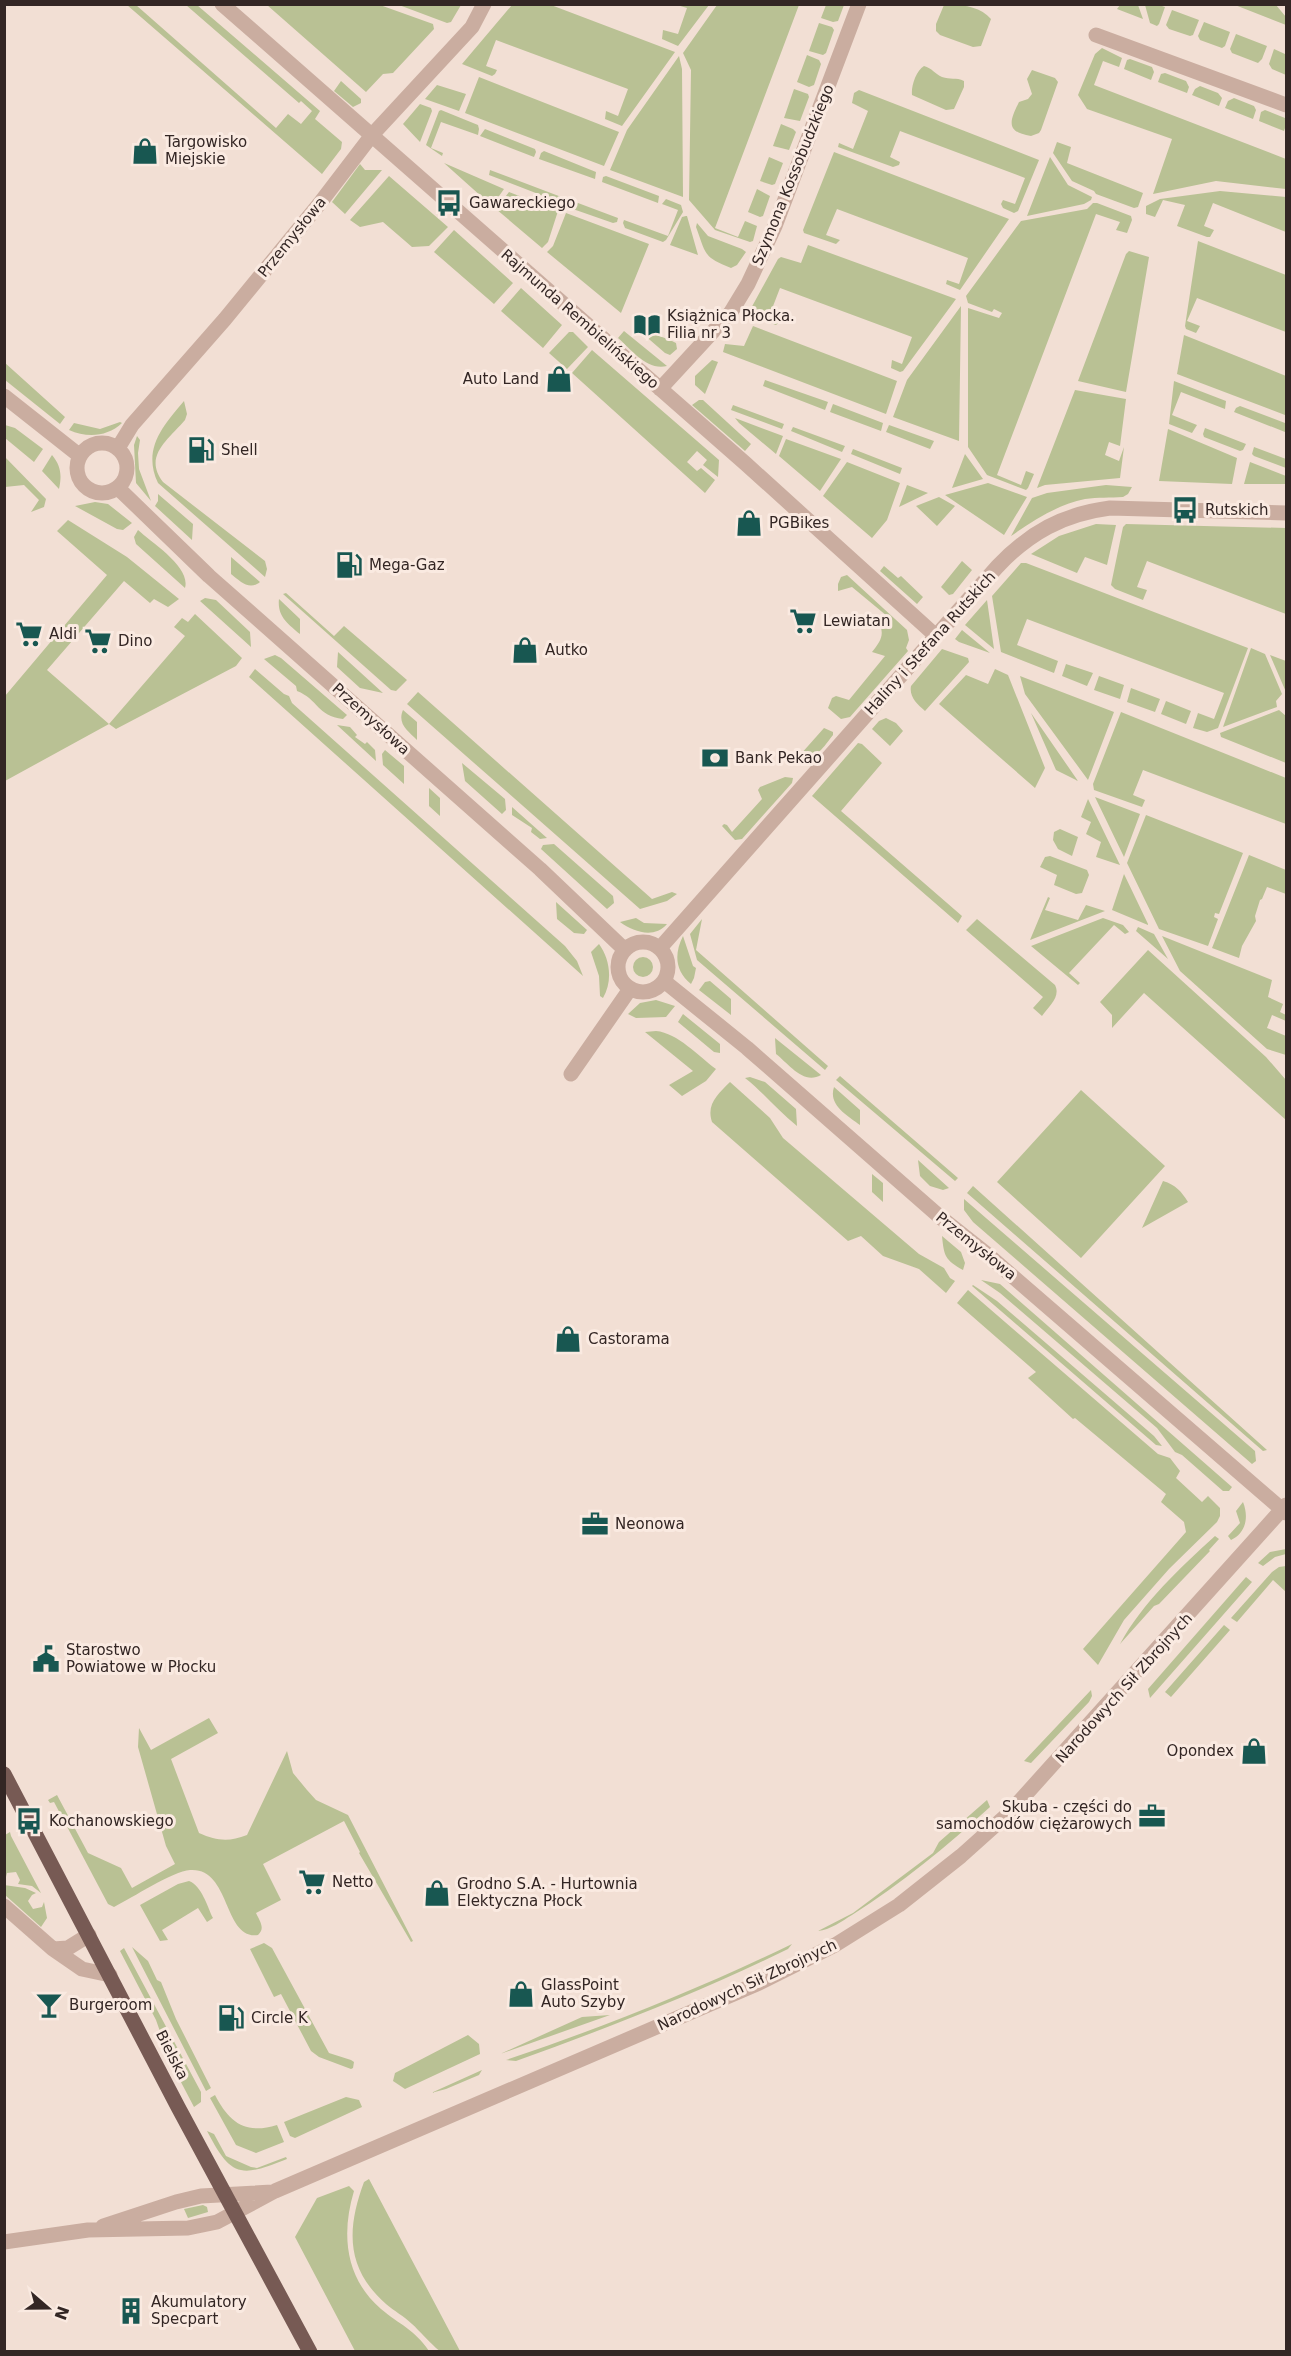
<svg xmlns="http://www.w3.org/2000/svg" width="1291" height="2356" font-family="'DejaVu Sans',sans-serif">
<rect width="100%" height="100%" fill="#f2dfd4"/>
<path fill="#b9c194" d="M 127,5 L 136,5 L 276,128 L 288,114 L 301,124 L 312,111 L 301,101 L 299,103 L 186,5 L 197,5 L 320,111 L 315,119 L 342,142 L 341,149 L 322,174 Z
M 267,5 L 380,5 L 433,24 L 434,29 L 393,73 L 383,74 L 366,92 Z
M 399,5 L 461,5 L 451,22 L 447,23 Z
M 512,5 L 551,5 L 675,52 L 622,126 L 605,119 L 606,111 L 618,116 L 628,89 L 496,40 L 486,66 L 497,70 L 495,74 L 492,76 L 462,64 Z
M 677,5 L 709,5 L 678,46 L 662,39 L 663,30 L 678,34 L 687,8 Z
M 717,5 L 799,5 L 715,228 L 738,237 L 745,221 L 757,226 L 753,241 L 750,242 L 715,230 L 689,200 L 691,70 L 683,53 Z
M 826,5 L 844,5 L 838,21 L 833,22 L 821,18 Z
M 944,5 C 960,4 980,6 991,19 L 981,46 L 973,47 L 940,35 L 936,31 L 936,24 Z
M 1120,5 L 1138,5 L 1143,19 L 1117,9 Z
M 1145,5 L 1159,5 L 1165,7 L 1159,24 L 1157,26 L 1150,23 Z
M 1235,5 L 1276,5 L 1286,17 L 1286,25 Z
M 1172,10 L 1199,20 L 1193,35 L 1190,36 L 1169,29 L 1166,25 Z
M 1204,22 L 1230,32 L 1225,46 L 1222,48 L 1200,40 L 1198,36 Z
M 819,23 L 832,27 L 834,30 L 826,53 L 823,55 L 809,51 Z
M 1236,34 L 1267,46 L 1262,59 L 1258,63 L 1232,53 L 1230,49 Z
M 1102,48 L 1122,58 L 1119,67 L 1103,61 L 1094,85 L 1286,159 L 1286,189 L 1216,181 L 1153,194 L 1172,139 L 1087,109 L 1078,95 L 1095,54 Z
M 1274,49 L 1285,54 L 1286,51 L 1286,75 L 1272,69 L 1269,64 Z
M 807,55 L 819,60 L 821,64 L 814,85 L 809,87 L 797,82 Z
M 679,56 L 682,69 L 683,197 L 610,170 L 627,130 Z
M 1130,59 L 1152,67 L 1154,72 L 1151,80 L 1124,69 L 1127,60 Z
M 924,66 C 932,68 935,74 942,77 C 950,80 956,77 964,81 L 964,87 L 954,109 L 946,110 L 912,95 C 911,86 916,71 924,66 Z
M 1032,70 L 1055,78 L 1058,82 L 1041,130 L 1039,133 L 1031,136 C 1006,132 1009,122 1019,102 L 1028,99 L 1032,94 L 1027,79 Z
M 1165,73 L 1186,81 L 1189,87 L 1187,93 L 1158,82 L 1161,74 Z
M 479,77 L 619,132 L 604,166 L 465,113 Z
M 341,81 L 361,99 L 361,103 L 353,107 L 334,91 Z
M 437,85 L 466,94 L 459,111 L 425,99 Z
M 1200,86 L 1218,93 L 1222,98 L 1219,106 L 1192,95 L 1195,89 Z
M 794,89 L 808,94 L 809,97 L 800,121 L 784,118 Z
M 859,90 L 1039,160 L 1018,211 L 1014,213 L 1003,208 L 1001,204 L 1003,200 L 1015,204 L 1025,178 L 900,131 L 890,157 L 900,162 L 899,165 L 893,167 L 838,147 L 839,143 L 853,149 L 868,111 L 852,103 L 854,93 Z
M 1234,98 L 1254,106 L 1256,110 L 1253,119 L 1225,108 L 1228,101 Z
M 420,104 L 431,108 L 432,111 L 420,142 L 403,124 Z
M 441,110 L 478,125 L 479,129 L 478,135 L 441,122 L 431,148 L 443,153 L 442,156 L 426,145 L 439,111 Z
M 1265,110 L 1285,118 L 1286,125 L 1284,131 L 1259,121 L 1261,112 Z
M 781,124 L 793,129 L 796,132 L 789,150 L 773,146 Z
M 485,129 L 535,149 L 536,152 L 534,157 L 480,136 Z
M 1057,142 L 1071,147 L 1067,163 L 1143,193 L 1138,207 L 1134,208 L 1096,194 L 1094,191 L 1072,181 L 1053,153 Z
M 544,151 L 596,172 L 595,179 L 539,159 L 541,153 Z
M 834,152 L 1009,219 L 960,290 L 946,284 L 947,280 L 959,284 L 968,258 L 837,209 L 826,235 L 840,240 L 836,244 L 804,233 L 803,230 Z
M 769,157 L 783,163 L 775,184 L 772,185 L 760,181 Z
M 1050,157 L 1068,185 L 1092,197 L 1091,200 L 1084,204 L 1027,216 Z
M 444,163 L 504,189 L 492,206 Z
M 360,164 L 365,170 L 382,170 L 345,214 L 332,202 Z
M 490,170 L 564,198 L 559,202 L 489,175 Z
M 389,176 L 448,227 L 429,246 L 412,247 L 383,222 L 360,227 L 350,220 Z
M 606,176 L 659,196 L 658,203 L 602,182 L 603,177 Z
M 757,189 L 770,196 L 763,216 L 760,217 L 748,212 Z
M 1220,191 L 1286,197 L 1286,232 L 1213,203 L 1204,226 L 1214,230 L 1210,237 L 1207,237 L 1177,226 L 1185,205 L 1163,200 L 1155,217 L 1146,214 L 1146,206 L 1160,199 Z
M 509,192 L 558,211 L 548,242 L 542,248 L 496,209 Z
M 666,199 L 681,205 L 683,212 L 666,240 L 663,242 L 625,228 L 623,223 L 624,220 L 668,236 L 678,210 L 662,204 Z
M 570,200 L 618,218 L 617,222 L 613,223 L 570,208 Z
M 1093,203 L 1097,203 L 1131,216 L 1132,220 L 1127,233 L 1116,230 L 1120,222 L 1096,214 L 997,475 L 1021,485 L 1026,471 L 1034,474 L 1028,488 L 1026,490 L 987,475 L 968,447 L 968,308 L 999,318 L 1002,313 L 994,309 L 992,312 L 968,303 L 966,296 L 1021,221 L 1087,209 Z
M 566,213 L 649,244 L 621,313 L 547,252 L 553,246 Z
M 686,216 L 687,216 L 698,255 L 670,245 L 682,217 Z
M 697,223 L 708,236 L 742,249 L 746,252 L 737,265 L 731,268 C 703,257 706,254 696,227 Z
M 454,230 L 513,283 L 494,304 L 434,252 Z
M 1198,241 L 1286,275 L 1286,332 L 1197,298 L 1187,321 L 1200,326 L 1196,333 L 1186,329 L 1185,326 Z
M 808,245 L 956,299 L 903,371 L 900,372 L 891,368 L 892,360 L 902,364 L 912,337 L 780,288 L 770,314 L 782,319 L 776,325 L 754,317 L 749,312 L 778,259 L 781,257 L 801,263 Z
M 1129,251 L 1149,257 L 1126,392 L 1078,381 L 1126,254 Z
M 521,288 L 562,325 L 543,348 L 501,311 Z
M 961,306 L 959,441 L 893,417 L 907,380 Z
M 753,326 L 897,381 L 886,414 L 723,352 L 725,344 L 744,346 Z
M 635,327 L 670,340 L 676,343 L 677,349 L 670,355 L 665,353 Z
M 624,331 L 667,366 C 647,371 632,350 618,338 Z
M 569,332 L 573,332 L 588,347 L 567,369 L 549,353 Z
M 1184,335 L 1286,376 L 1285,415 L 1177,374 Z
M 592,350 L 719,460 L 718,477 L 703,465 L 707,460 L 697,451 L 687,462 L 697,471 L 701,468 L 715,480 L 705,493 L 572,373 Z
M 712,360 L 718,362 L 705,394 L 695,385 L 695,376 Z
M 4,362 L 65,417 L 60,424 L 5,380 Z
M 765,380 L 828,402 L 825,410 L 763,386 Z
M 1174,381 L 1226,401 L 1225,409 L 1181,392 L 1172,415 L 1197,425 L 1192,433 L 1169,424 Z
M 1075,390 L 1126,399 L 1120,446 L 1109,442 L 1105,455 L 1119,461 L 1124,447 L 1120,478 L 1045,485 L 1037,488 Z
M 699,400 L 703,400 L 751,444 L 745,451 L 692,405 Z
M 184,401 L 187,414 L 185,420 C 168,440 143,456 163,482 L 265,561 L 267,569 L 265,577 L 158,483 C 142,449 163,426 184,401 Z
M 833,404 L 883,423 L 881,431 L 830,412 Z
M 733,405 L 784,424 L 782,429 L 731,410 Z
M 1240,406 L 1285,423 L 1285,432 L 1234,412 L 1236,408 Z
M 735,418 L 783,436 L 776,454 L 739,423 Z
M 120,422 L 122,423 C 107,437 87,438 69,430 L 74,423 L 100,429 Z
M 5,425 L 15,428 L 43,449 L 34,462 L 5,438 Z
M 889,425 L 934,441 L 930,449 L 886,432 Z
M 793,427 L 845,446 L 842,452 L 791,431 Z
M 1205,428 L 1246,444 L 1243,450 L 1240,451 L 1204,437 L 1203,434 Z
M 1168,429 L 1237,458 L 1232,484 L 1159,481 Z
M 137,436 L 140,440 L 138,453 L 139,469 L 151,501 L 136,483 L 134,445 Z
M 786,439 L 841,459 L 820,491 L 779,456 Z
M 1254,447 L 1286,459 L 1286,468 L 1254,456 L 1252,454 Z
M 853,449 L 902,468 L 900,474 L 851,454 Z
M 965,454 L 983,479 L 952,488 Z
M 52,455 C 61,466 62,475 59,489 L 42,471 Z
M 4,456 L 46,499 L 44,507 L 31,512 L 39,500 L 24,485 L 5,487 Z
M 847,462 L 900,483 L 887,520 L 872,538 L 823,496 Z
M 1250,462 L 1286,476 L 1286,484 L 1244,484 Z
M 988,483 L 1027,497 L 1004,535 L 945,495 Z
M 907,485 L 928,493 L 899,507 Z
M 1106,485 L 1132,487 L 1128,494 L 1123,497 C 1110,498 1098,497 1085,499 C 1057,505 1034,520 1011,536 L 1032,498 L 1047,493 Z
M 158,494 L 193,524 L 192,540 L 155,506 L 158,501 Z
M 939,497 L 955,506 L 937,526 L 916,506 Z
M 95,502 L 108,504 L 132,523 L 123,530 L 117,529 L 75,506 Z
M 68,520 L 127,557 L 179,599 L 168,607 L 154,599 L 150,603 L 124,581 L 47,670 L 109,724 L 185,636 L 174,627 L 182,618 L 188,622 L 195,614 L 242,658 L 236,666 L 116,729 L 109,724 L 5,781 L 5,696 L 107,575 L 57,531 Z
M 1096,524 L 1116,525 L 1107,565 L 1085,557 L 1077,573 L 1031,554 L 1059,536 Z
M 1126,524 L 1286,528 L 1286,614 L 1147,561 L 1137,587 L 1147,590 L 1143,600 L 1115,589 L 1111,585 L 1123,527 Z
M 138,530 C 152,543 191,567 185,588 L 136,544 L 134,537 Z
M 231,557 L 260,582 C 249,591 240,581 231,574 Z
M 962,561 L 972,570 L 953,594 L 949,595 L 941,587 Z
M 1021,563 L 1026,563 L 1248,648 L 1218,728 L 1207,732 L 1193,728 L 1198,713 L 1214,719 L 1224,693 L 1027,619 L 1017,645 L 1058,661 L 1054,673 L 1001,652 L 992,596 Z
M 884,566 L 898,578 L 901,576 L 923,597 L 917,604 L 880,571 Z
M 847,575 L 907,630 L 909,640 L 906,648 L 908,651 L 850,717 L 841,719 L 828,708 L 832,698 L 836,696 L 849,700 L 885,656 L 872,652 C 881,641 886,633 877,620 L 887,616 L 852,587 L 838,591 L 838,584 L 841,577 Z
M 286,593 L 334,636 L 344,626 L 407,680 L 396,691 L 391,690 L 283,594 Z
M 205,598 L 216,600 L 250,632 L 251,647 L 200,601 Z
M 279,599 L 300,619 L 300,634 C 288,624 277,616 279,599 Z
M 987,600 L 994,649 L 965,625 Z
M 962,630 L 990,653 L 959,642 L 955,639 Z
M 1251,648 L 1265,654 L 1282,694 L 1276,701 L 1277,707 L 1223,727 Z
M 942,649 L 968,658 L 969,662 L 925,711 C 917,704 909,697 911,686 Z
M 338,652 L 383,693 L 360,688 L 337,667 Z
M 275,655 L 281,658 L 347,715 L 343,719 C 317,716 318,699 297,691 L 296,686 L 264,659 Z
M 1270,655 L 1286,661 L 1286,692 Z
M 1066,664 L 1093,673 L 1087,686 L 1062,676 Z
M 255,669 L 284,694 L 289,696 L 292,703 L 565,946 L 577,961 L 583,976 L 249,677 Z
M 995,669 L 1008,675 L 1045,768 L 1035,788 L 939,704 L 966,675 L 988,684 Z
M 1020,676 L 1114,712 L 1088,780 L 1025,694 Z
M 1099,676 L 1124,685 L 1120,699 L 1094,690 Z
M 1131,688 L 1160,699 L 1155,712 L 1127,702 Z
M 418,692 L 652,899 L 672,892 L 677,894 L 667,901 L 640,909 L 407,704 Z
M 1166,701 L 1191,711 L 1186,724 L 1161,714 Z
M 403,710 L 417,722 L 417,740 C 408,731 397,724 403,710 Z
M 1279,710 L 1286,716 L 1286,763 L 1221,737 L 1220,733 Z
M 1121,712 L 1286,778 L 1286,824 L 1143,770 L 1133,795 L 1145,800 L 1142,807 L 1094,790 L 1093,784 Z
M 1031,713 L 1078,781 L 1056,770 Z
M 886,718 L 896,723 L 903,731 L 890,746 L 872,729 L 879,721 Z
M 337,725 L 350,727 L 357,735 L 355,737 L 365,744 L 367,742 L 375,750 L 376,761 Z
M 824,728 L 833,732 L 833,735 C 824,746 816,762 800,755 Z
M 858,743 L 862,744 L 882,763 L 841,811 L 962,916 L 958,923 L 812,796 Z
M 385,750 L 404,766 L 404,784 L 383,765 L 382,754 Z
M 462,763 L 505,799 L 506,810 L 502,814 L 465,781 Z
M 785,777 L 793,778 L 792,783 L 742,839 L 735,840 L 722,826 L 724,824 L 727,825 L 732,832 L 762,799 L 758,790 L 760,787 Z
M 429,788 L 440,798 L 440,816 L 429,806 Z
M 1095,797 L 1140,814 L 1124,857 Z
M 1088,799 L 1120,865 L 1096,857 L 1101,842 L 1086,834 L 1091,822 L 1081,817 Z
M 512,807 L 547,838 L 540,839 L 531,832 L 532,828 L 512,815 Z
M 1146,815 L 1243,853 L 1219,914 L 1215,913 L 1214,917 L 1218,919 L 1208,946 L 1159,929 L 1127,863 Z
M 1060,829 L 1078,837 L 1072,856 L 1058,849 L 1053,840 L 1054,832 Z
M 554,844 L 613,896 L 614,903 L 607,909 L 541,849 L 543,845 Z
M 1249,855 L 1286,870 L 1286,894 L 1267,887 L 1262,899 L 1260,900 L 1255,916 L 1256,921 L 1242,946 L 1239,958 L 1212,948 Z
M 1050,856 L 1087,870 L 1089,875 L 1082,893 L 1076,894 L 1054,885 L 1057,875 L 1040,867 L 1045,857 Z
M 1124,874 L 1148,924 L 1148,925 L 1112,910 Z
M 1048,897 L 1050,898 L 1045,910 L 1078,920 L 1086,905 L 1105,911 L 1030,940 Z
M 556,902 L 587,930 L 584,934 L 574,933 L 557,919 Z
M 636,918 L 644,923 L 667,924 C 654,939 634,932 620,922 Z
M 1103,918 L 1123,925 L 1129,932 L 1125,934 L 1114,925 L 1069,973 L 1080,983 L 1078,985 L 1031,946 Z
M 702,919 L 696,950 L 828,1066 L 825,1070 L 697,960 L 690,934 Z
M 977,919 L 1055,985 C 1061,997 1049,1006 1042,1016 L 1033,1008 L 1043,997 L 966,930 Z
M 1138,927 L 1154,934 L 1168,959 L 1136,931 Z
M 683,936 L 693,966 L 696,968 L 694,978 L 691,984 C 675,971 674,954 683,936 Z
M 1162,936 L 1272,980 L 1268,997 L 1283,1004 L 1280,1012 L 1286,1015 L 1286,1021 L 1272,1015 L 1267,1028 L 1286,1036 L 1286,1055 L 1267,1049 L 1180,971 Z
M 599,944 C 610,959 613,981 603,998 L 600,996 L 599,976 L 591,952 Z
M 1148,950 L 1266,1057 L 1286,1080 L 1286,1120 L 1144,993 L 1112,1028 L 1112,1015 L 1100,1002 Z
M633 967a10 10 0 1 1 20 0a10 10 0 1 1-20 0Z
M 710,981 L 731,999 L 731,1015 L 699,990 L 705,982 Z
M 656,1000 L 675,1006 L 666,1017 L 636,1018 L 628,1014 L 640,1003 Z
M 683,1014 L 720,1044 L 720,1053 L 714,1052 L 678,1022 Z
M 656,1031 C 678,1033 698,1056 716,1069 L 706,1081 L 682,1096 L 669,1085 L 693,1071 L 645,1032 Z
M 775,1038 L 821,1075 C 803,1085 789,1064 776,1054 Z
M 840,1076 L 958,1178 L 955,1181 L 836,1080 Z
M 750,1077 L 765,1082 L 796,1109 L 797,1126 C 778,1111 764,1093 745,1078 Z
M 730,1082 L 770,1118 L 783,1138 L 919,1254 L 944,1268 L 950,1278 L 955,1281 L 946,1293 L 919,1269 L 883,1256 L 861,1236 L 848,1241 L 712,1122 C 706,1104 718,1094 730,1082 Z
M 834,1087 L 860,1110 L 860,1125 C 847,1115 828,1105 834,1087 Z
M 1081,1090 L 1165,1166 L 1081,1258 L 997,1182 Z
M 918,1160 L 949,1188 L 943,1190 L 930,1186 L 920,1176 Z
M 872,1174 L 883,1183 L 883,1202 L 872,1192 Z
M 1163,1181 C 1176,1185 1181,1191 1188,1202 L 1142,1228 Z
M 973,1186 L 1267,1450 L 1263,1451 L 967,1193 Z
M 964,1199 L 1255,1451 L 1256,1461 L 1252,1464 L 973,1222 L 964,1210 Z
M 942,1236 L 961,1252 L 965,1263 L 963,1270 C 945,1260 944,1256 942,1236 Z
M 981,1280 L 1000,1284 L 1232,1487 L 1229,1491 L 1223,1491 L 1182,1455 L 1175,1452 L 1157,1428 L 1000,1293 Z
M 973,1285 L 997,1301 L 1154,1436 L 1162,1446 L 1156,1445 L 972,1286 Z
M 968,1290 L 1158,1454 L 1170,1458 L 1180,1471 L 1176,1478 L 1202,1502 L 1208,1496 L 1220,1508 L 1220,1516 L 1217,1522 L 1169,1569 L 1124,1620 L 1098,1665 L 1083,1649 L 1186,1532 L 1184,1522 L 1161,1502 L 1166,1494 L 1075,1418 L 1073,1419 L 1028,1378 L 1036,1372 L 957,1303 Z
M 1243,1502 C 1249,1517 1246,1533 1231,1540 L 1228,1536 L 1240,1523 L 1236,1511 Z
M 1215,1536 L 1219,1539 L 1209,1550 L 1210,1551 L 1159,1604 L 1154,1606 L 1120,1644 C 1143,1602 1180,1568 1215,1536 Z
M 1286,1549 L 1286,1554 L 1275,1557 L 1263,1566 L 1258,1563 L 1270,1552 Z
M 1286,1566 L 1286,1592 L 1273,1580 L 1237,1622 L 1231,1618 L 1272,1572 L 1279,1567 Z
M 1246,1577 L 1252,1582 L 1150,1698 L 1148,1689 Z
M 1224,1625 L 1230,1630 L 1171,1697 L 1165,1692 Z
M 1091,1690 L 1092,1696 L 1089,1702 L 1031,1763 L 1024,1761 Z
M 209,1718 L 218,1733 L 171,1759 L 199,1833 C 217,1841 229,1842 247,1835 L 287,1751 L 293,1773 L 307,1790 L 316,1800 L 348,1815 L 413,1941 L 411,1942 L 359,1853 L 360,1852 L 344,1821 L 263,1864 L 281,1900 L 256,1913 C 259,1920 266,1928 258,1935 C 223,1940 231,1867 190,1870 C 173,1871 132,1898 114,1907 L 108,1904 L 54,1802 L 50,1803 L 48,1800 L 57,1795 L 88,1853 L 121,1868 L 132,1888 L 175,1864 L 166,1846 L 138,1747 L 139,1728 L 151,1750 Z
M 987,1800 L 990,1807 C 947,1846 901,1884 852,1915 C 842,1921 830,1930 818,1931 L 853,1913 L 933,1853 L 939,1842 Z
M 10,1832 L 11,1836 L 41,1893 L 32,1886 L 18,1884 L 20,1880 L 16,1872 L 7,1873 L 5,1881 L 5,1835 Z
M 189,1881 C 202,1886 207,1906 213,1918 L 207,1922 L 198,1908 L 162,1930 L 168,1940 L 160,1941 L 140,1905 L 178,1884 Z
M 4,1885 L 25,1888 L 36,1893 L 32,1895 L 28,1901 L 33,1909 L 42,1907 L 44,1902 L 47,1918 L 41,1927 L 5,1895 Z
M 264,1943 L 272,1948 L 329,2053 L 351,2060 L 354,2062 L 353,2068 L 351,2069 L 319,2057 L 311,2051 L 281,1994 L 274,1997 L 250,1949 Z
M 792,1944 L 788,1949 C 700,1992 608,2028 516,2061 L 506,2060 C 604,2027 699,1989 792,1944 Z
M 132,1947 L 148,1961 L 157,1980 L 161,1982 L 176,2019 L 211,2088 L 206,2091 Z
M 124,1948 L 201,2092 L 201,2102 L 194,2107 L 171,2063 L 156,2020 L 120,1951 Z
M 610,2015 L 500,2054 L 582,2017 Z
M 468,2035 L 479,2044 L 480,2054 L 405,2089 L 393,2081 L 395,2073 Z
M 482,2070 L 479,2075 L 446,2089 L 431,2093 Z
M 215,2095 C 229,2122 245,2135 277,2125 L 284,2142 L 256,2153 L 236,2145 L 210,2098 Z
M 346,2097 L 359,2100 L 362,2107 L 295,2138 L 290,2136 L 284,2122 Z
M 207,2131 L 214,2134 L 226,2156 L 251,2167 L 257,2168 L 286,2157 L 287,2159 C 240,2178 231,2177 207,2131 Z
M 369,2179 L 460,2351 C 455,2352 448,2353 442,2352 C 436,2350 419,2330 412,2324 C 404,2316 394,2311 386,2304 C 345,2268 347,2228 364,2182 Z
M 349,2186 L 354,2191 C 341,2234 345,2278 381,2309 C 400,2325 414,2329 429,2351 L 355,2351 L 295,2237 L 317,2198 Z
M 203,2205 L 207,2207 L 208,2212 L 188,2218 L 184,2209 Z"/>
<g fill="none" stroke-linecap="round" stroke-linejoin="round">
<path stroke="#caada0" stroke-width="15" d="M 222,4 L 746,464 L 936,636
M 1096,35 L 1286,105
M 660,389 L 731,312 L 748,284 L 775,226 L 859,4
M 4,396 L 80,456
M77 468a25 25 0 1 1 50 0a25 25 0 1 1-50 0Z
M 118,448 L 132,425 L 225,319 L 320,203 L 372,135 L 472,27 L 484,4
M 118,488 L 209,576 L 540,869 L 625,950
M618 967a25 25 0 1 1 50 0a25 25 0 1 1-50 0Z
M 660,948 L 997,567 C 1029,533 1063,514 1110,508 L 1286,513
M 664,981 L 747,1048 L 940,1217 L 988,1255 L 1286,1513
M 571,1074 L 630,989
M 4,1906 L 53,1949 L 82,1969 L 110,1975
M 53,1949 L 68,1948 L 89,1935
M 103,2226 L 176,2202 L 201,2196 L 272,2192
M 4,2242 L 88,2230 L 188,2228 L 217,2222 L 275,2191 L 759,1983 L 835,1945 L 899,1905 L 961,1856 L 1009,1813 L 1286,1505"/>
<path stroke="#775a54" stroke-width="15" d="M 4,1774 L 178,2107 L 310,2352"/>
</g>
<defs>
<symbol id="shop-bare" viewBox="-9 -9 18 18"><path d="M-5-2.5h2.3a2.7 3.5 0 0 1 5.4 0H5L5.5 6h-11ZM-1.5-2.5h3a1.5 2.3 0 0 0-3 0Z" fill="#185751" stroke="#faeae1" stroke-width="2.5" paint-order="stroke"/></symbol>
<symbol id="bus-bare" viewBox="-9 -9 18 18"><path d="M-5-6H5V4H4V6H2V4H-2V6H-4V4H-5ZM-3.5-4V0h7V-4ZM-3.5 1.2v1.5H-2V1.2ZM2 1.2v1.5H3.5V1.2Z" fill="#185751" stroke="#faeae1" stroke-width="2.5" paint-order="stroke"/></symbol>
<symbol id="library-bare" viewBox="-9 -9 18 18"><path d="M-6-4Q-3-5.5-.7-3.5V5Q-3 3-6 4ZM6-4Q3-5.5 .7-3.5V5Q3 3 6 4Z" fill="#185751" stroke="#faeae1" stroke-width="2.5" paint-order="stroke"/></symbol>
<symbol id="fuel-bare" viewBox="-9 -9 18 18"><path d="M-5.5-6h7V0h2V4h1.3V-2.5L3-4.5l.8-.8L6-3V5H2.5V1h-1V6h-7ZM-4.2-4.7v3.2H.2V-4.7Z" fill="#185751" stroke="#faeae1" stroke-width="2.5" paint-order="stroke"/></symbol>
<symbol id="supermarket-bare" viewBox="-9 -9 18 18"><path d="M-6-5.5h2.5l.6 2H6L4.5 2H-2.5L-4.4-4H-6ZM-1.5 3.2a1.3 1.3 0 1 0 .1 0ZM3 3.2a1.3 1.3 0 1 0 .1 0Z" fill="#185751" stroke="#faeae1" stroke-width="2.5" paint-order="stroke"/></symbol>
<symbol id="bank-bare" viewBox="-9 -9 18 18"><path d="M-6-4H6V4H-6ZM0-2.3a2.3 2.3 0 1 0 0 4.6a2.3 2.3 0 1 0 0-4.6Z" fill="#185751" stroke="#faeae1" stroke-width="2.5" paint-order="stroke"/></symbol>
<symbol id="office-bare" viewBox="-9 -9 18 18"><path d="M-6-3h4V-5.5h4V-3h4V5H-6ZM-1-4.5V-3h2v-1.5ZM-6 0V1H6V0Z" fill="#185751" stroke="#faeae1" stroke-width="2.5" paint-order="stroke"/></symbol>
<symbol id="civic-bare" viewBox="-9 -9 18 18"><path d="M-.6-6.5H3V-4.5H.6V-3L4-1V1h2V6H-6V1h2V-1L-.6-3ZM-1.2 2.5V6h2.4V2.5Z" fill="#185751" stroke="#faeae1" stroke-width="2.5" paint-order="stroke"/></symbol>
<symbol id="bar-bare" viewBox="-9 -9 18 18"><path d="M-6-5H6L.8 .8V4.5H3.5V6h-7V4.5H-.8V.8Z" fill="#185751" stroke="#faeae1" stroke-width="2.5" paint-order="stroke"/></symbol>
<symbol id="building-bare" viewBox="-9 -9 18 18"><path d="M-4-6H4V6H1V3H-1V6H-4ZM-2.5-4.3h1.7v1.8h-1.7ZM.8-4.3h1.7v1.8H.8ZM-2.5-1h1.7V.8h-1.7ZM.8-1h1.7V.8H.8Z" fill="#185751" stroke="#faeae1" stroke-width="2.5" paint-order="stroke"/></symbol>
</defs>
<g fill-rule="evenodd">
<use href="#shop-bare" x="126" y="132" width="38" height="38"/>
<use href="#bus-bare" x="430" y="184" width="38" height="38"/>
<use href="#library-bare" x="628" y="306" width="38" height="38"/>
<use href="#shop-bare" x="540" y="360" width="38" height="38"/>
<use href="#fuel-bare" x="182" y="431" width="38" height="38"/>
<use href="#bus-bare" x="1166" y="491" width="38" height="38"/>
<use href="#shop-bare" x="730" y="504" width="38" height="38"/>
<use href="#fuel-bare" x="330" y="546" width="38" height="38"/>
<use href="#supermarket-bare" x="784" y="602" width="38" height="38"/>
<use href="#supermarket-bare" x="10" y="615" width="38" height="38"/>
<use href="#supermarket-bare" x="79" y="622" width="38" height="38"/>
<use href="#shop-bare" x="506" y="631" width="38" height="38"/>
<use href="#bank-bare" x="696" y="739" width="38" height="38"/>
<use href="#shop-bare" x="549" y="1320" width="38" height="38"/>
<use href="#office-bare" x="576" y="1505" width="38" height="38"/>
<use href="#civic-bare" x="27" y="1640" width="38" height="38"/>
<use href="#shop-bare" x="1235" y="1732" width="38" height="38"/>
<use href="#office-bare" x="1133" y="1797" width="38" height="38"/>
<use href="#bus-bare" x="10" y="1802" width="38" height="38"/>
<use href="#supermarket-bare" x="293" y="1863" width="38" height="38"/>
<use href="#shop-bare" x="418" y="1874" width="38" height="38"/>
<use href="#shop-bare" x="502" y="1975" width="38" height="38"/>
<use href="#bar-bare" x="30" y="1986" width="38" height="38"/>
<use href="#fuel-bare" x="212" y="1999" width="38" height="38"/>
<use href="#building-bare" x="112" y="2292" width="38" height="38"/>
</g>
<g text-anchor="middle" stroke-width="6" stroke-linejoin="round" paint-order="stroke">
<g font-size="15" fill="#332624" stroke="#faeae1" text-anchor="start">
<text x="165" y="147">Targowisko<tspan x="165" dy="17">Miejskie</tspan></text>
<text x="469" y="208">Gawareckiego</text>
<text x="667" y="321">Książnica Płocka.<tspan x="667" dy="17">Filia nr 3</tspan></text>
<text x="539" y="384" text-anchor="end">Auto Land</text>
<text x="221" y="455">Shell</text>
<text x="1205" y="515">Rutskich</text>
<text x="769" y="528">PGBikes</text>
<text x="369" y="570">Mega-Gaz</text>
<text x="823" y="626">Lewiatan</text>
<text x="49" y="639">Aldi</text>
<text x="118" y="646">Dino</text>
<text x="545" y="655">Autko</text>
<text x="735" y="763">Bank Pekao</text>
<text x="588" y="1344">Castorama</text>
<text x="615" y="1529">Neonowa</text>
<text x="66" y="1655">Starostwo<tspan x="66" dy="17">Powiatowe w Płocku</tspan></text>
<text x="1234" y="1756" text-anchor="end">Opondex</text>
<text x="1132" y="1812" text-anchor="end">Skuba - części do<tspan x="1132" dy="17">samochodów ciężarowych</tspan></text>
<text x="49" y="1826">Kochanowskiego</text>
<text x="332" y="1887">Netto</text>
<text x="457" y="1889">Grodno S.A. - Hurtownia<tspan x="457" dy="17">Elektyczna Płock</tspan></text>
<text x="541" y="1990">GlassPoint<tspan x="541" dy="17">Auto Szyby</tspan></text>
<text x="69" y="2010">Burgeroom</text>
<text x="251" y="2023">Circle K</text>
<text x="151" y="2307">Akumulatory<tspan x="151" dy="17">Specpart</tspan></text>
</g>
<g font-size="15" fill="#332624" stroke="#faeae1">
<text transform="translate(793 175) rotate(-68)" y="5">Szymona Kossobudzkiego</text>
<text transform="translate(292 237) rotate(-51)" y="5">Przemysłowa</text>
<text transform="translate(580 319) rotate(41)" y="5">Rajmunda Rembielińskiego</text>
<text transform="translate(930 643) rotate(-48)" y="5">Haliny i Stefana Rutskich</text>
<text transform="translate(371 719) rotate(42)" y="5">Przemysłowa</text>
<text transform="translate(976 1246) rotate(39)" y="5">Przemysłowa</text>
<text transform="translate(1124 1688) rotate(-48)" y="5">Narodowych Sił Zbrojnych</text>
<text transform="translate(747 1985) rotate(-25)" y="5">Narodowych Sił Zbrojnych</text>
<text transform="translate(172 2055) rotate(63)" y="5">Bielska</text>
</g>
</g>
<rect width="1291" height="2356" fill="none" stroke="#332624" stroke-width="12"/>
<g transform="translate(48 2308) rotate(110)" stroke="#faeae1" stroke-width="4.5" paint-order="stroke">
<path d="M0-4.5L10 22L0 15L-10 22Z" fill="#332624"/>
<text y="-9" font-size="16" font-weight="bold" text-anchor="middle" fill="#332624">N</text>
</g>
</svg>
